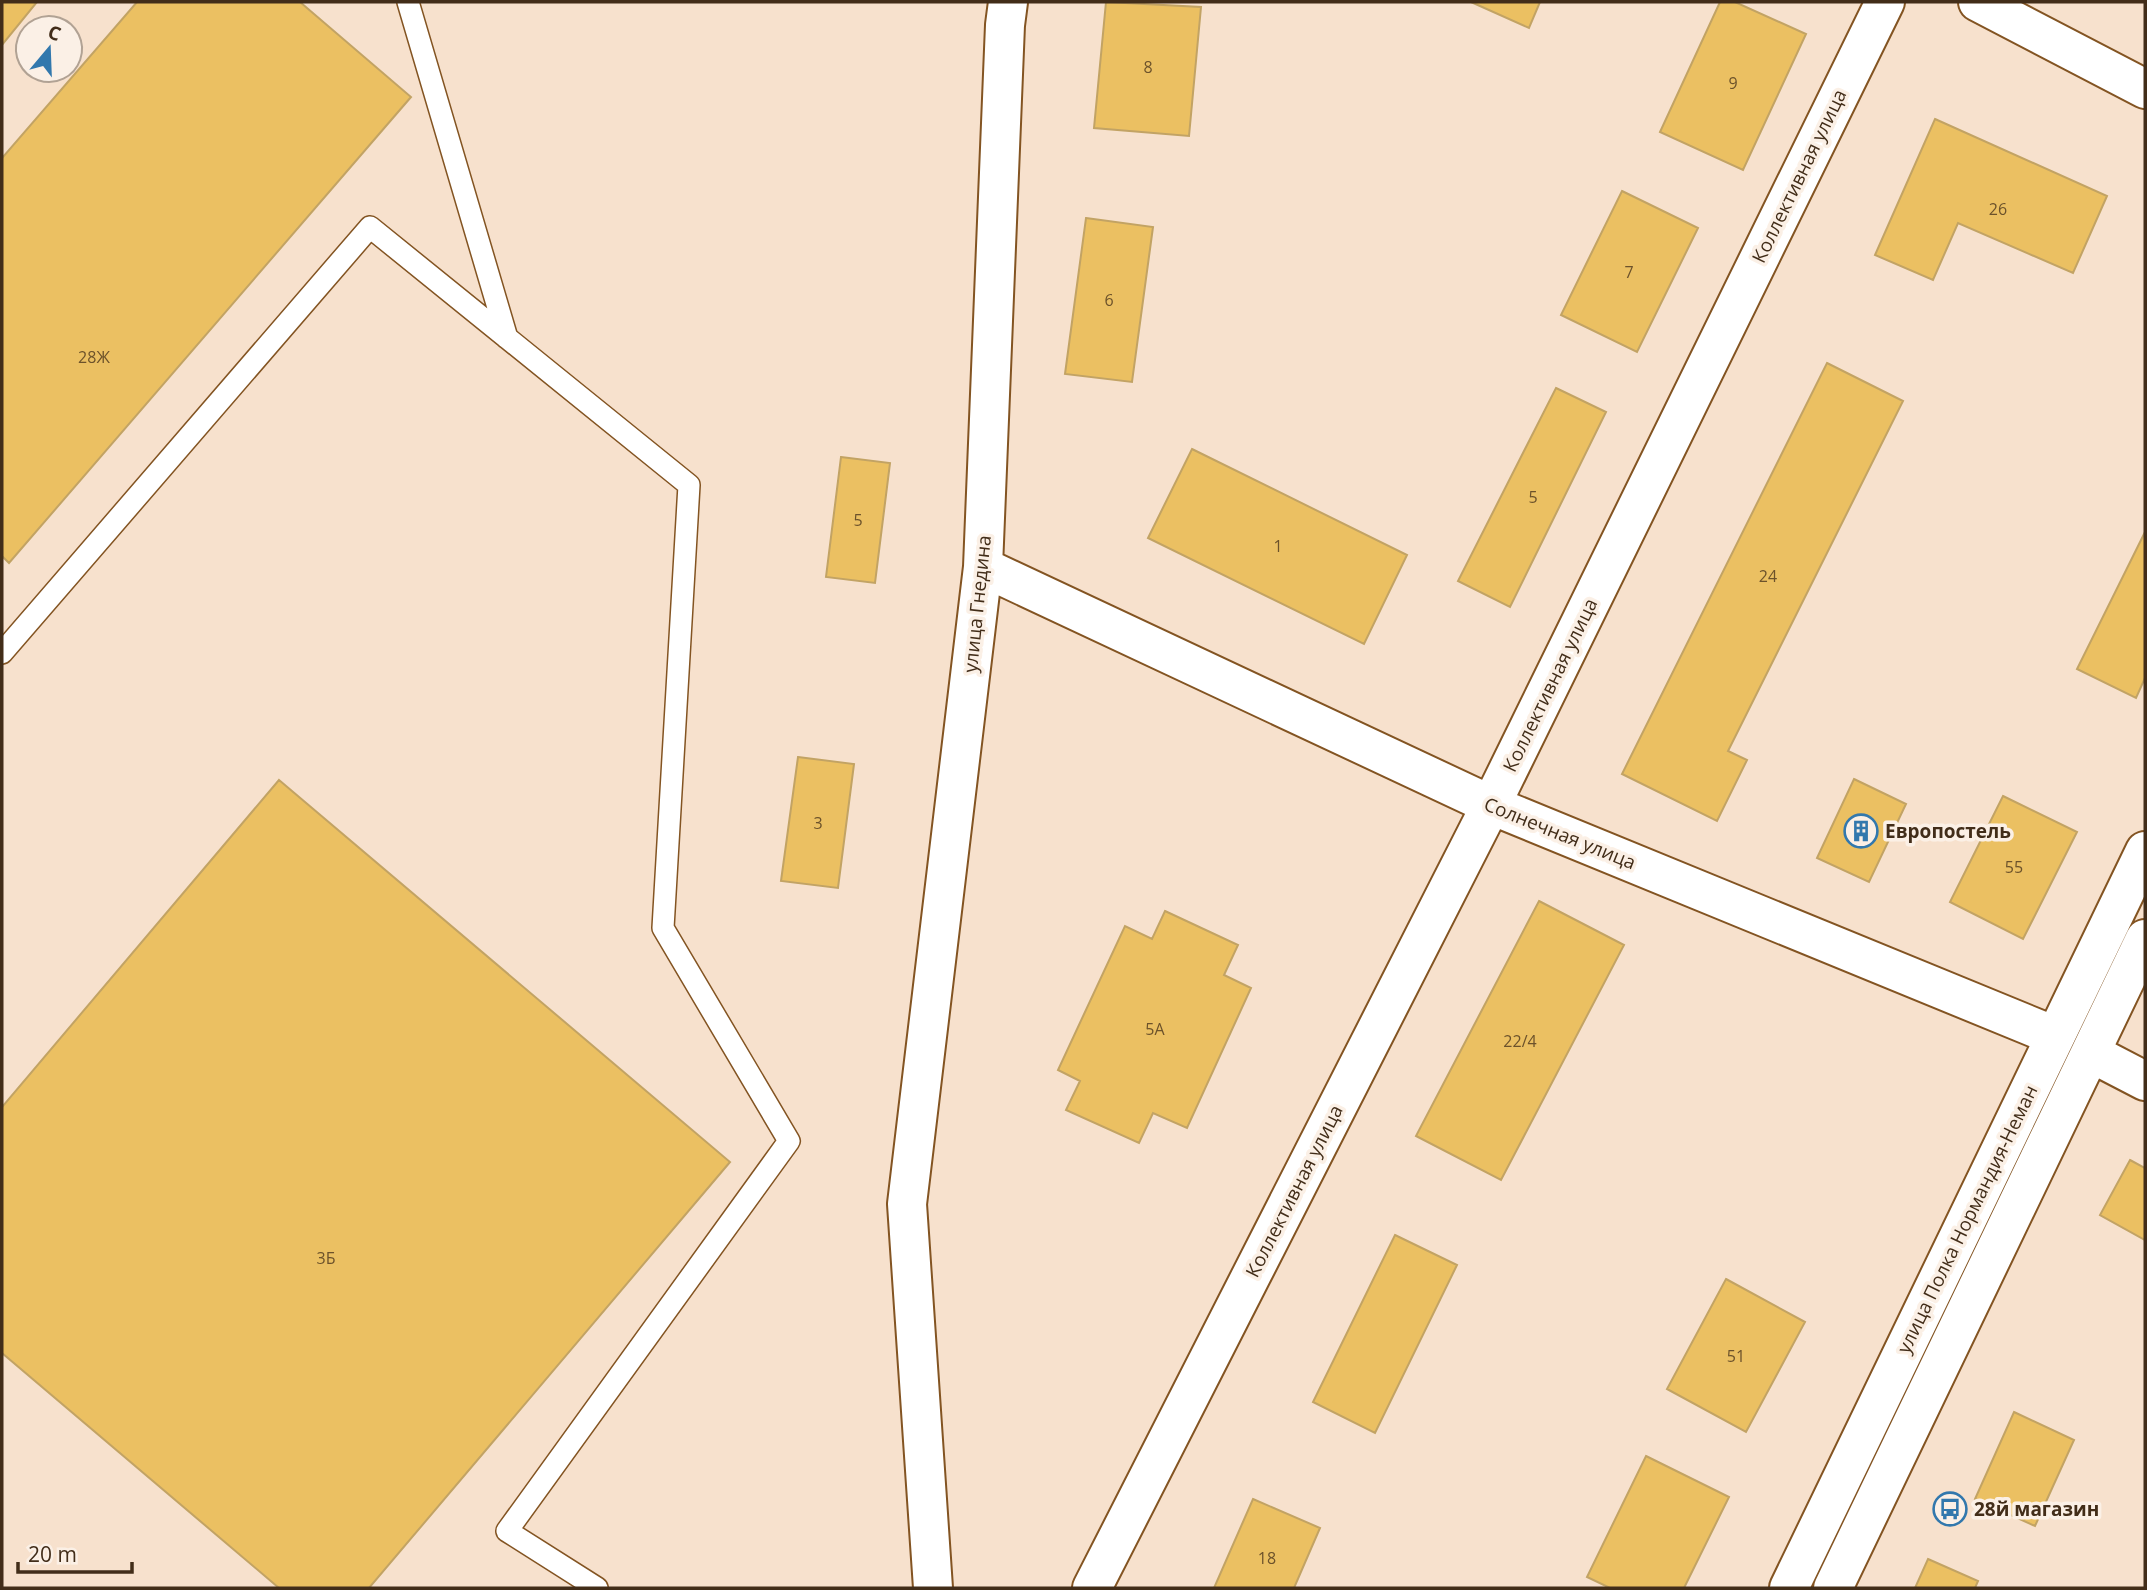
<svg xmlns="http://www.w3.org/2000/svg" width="2147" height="1590" font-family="'Open Sans',sans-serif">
<rect width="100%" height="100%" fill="#f7e1cd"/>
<path fill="#ebc062" stroke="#c2a364" stroke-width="2" d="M 2,2 L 37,2 L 2,45 Z
M 137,2 L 300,2 L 411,97 L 9,563 L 2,556 L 2,158 Z
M 1106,2 L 1201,7 L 1189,136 L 1094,128 Z
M 1471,2 L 1540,2 L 1529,28 Z
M 1720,2 L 1735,2 L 1806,34 L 1743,170 L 1660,132 Z
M 1935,119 L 2107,196 L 2073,273 L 1958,223 L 1933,280 L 1875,255 Z
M 1622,191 L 1698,228 L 1637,352 L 1561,315 Z
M 1086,218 L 1153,227 L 1132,382 L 1065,374 Z
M 1827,363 L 1903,401 L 1728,751 L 1747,760 L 1717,821 L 1622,774 Z
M 1556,388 L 1606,412 L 1510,607 L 1458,581 Z
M 1192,449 L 1407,555 L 1364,644 L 1148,538 Z
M 841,457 L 890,463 L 875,583 L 826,577 Z
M 2145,532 L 2145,678 L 2136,698 L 2077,669 Z
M 798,757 L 854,764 L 838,888 L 781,881 Z
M 1854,779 L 1906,804 L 1869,882 L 1817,858 Z
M 279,780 L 730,1162 L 369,1588 L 279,1588 L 2,1353 L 2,1107 Z
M 2003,796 L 2077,832 L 2023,939 L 1950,902 Z
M 1539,901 L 1624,945 L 1501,1180 L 1416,1136 Z
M 1165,911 L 1238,945 L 1224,975 L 1251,988 L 1187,1128 L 1153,1113 L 1139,1143 L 1066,1110 L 1080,1081 L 1058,1070 L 1125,926 L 1152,939 Z
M 2130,1160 L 2145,1168 L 2145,1240 L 2100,1215 Z
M 1395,1235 L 1457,1265 L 1375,1433 L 1313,1402 Z
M 1726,1279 L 1805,1322 L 1746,1432 L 1667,1389 Z
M 2014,1412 L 2074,1440 L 2035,1526 L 1975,1499 Z
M 1646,1456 L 1729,1497 L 1684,1588 L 1610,1588 L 1587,1577 Z
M 1253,1499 L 1320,1528 L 1294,1588 L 1214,1588 Z
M 1928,1559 L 1978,1581 L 1975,1588 L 1915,1588 Z"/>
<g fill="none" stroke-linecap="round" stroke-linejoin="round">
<defs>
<path id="service" d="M 408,2 L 507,338
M 2,653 L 370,227 L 689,485 L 663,928 L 789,1141 L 507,1531 L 597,1588"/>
<path id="minor" d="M 1978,2 L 2145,89
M 983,567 L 1491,805 L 2055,1036
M 933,1588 L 907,1204 L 983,567 L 1005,25 L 1008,2
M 1092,1588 L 1491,805 L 1885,2"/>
<path id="tertiary" d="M 2091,1053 L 2145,1081"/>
<path id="secondary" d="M 1789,1588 L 2145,851
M 1833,1588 L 2145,939"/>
</defs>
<use href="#service" stroke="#835422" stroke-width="24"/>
<use href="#minor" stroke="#835422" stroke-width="42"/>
<use href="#tertiary" stroke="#835422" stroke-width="42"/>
<use href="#secondary" stroke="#835422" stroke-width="42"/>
<use href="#service" stroke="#fff" stroke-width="21"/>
<use href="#minor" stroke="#fff" stroke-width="38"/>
<use href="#tertiary" stroke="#fff" stroke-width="38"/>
<use href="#secondary" stroke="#fff" stroke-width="38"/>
</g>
<defs>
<symbol id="building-ring" viewBox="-11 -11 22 22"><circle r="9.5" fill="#fbf0e6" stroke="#3278ad" stroke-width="1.5"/><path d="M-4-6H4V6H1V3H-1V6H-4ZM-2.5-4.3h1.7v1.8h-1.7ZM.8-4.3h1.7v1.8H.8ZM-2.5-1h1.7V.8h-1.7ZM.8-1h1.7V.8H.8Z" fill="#3278ad"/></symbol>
<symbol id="bus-ring" viewBox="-11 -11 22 22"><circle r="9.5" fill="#fbf0e6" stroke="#3278ad" stroke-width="1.5"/><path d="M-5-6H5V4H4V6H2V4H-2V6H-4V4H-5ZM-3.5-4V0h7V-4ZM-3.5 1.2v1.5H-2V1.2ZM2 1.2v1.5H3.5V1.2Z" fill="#3278ad"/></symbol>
</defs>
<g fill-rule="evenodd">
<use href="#building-ring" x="1842" y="812" width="38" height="38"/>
<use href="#bus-ring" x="1931" y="1490" width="38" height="38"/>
</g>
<g text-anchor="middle" stroke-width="7" stroke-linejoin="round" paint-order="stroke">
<g font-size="16" fill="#6c522b">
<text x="1148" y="73">8</text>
<text x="1733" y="89">9</text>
<text x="1998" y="215">26</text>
<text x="1629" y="278">7</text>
<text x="1109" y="306">6</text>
<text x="94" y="363">28Ж</text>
<text x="1533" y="503">5</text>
<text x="858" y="526">5</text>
<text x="1278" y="552">1</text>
<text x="1768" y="582">24</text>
<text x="818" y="829">3</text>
<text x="2014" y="873">55</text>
<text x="1155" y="1035">5А</text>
<text x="1520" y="1047">22/4</text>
<text x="326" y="1264">3Б</text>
<text x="1736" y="1362">51</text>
<text x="1267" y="1564">18</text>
</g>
<g font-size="19" fill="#422d19" stroke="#fbf0e6">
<text transform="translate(1799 176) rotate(-64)" y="7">Коллективная улица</text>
<text transform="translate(977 604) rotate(-84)" y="7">улица Гнедина</text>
<text transform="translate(1550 685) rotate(-64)" y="7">Коллективная улица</text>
<text transform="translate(1560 833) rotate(22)" y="7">Солнечная улица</text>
<text transform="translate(1294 1191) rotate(-63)" y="7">Коллективная улица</text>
<text transform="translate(1967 1219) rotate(-64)" y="7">улица Полка Нормандия-Неман</text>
</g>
<g font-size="19" font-weight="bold" fill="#422d19" stroke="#fbf0e6" text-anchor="start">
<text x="1885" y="838">Европостель</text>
<text x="1974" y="1516">28й магазин</text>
</g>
</g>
<rect width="2147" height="1590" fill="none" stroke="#422d19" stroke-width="7"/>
<g transform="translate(49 49) rotate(19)"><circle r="33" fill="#fbf0e6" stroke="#b1a294" stroke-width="2"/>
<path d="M0-5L12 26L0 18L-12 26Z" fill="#3278ad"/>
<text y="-10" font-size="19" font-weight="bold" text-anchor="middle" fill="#422d19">С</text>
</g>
<path d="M18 1562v10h114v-10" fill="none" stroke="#422d19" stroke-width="3.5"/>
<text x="28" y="1562" font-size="21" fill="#422d19" stroke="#fbf0e6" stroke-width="5" paint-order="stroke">20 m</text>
</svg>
